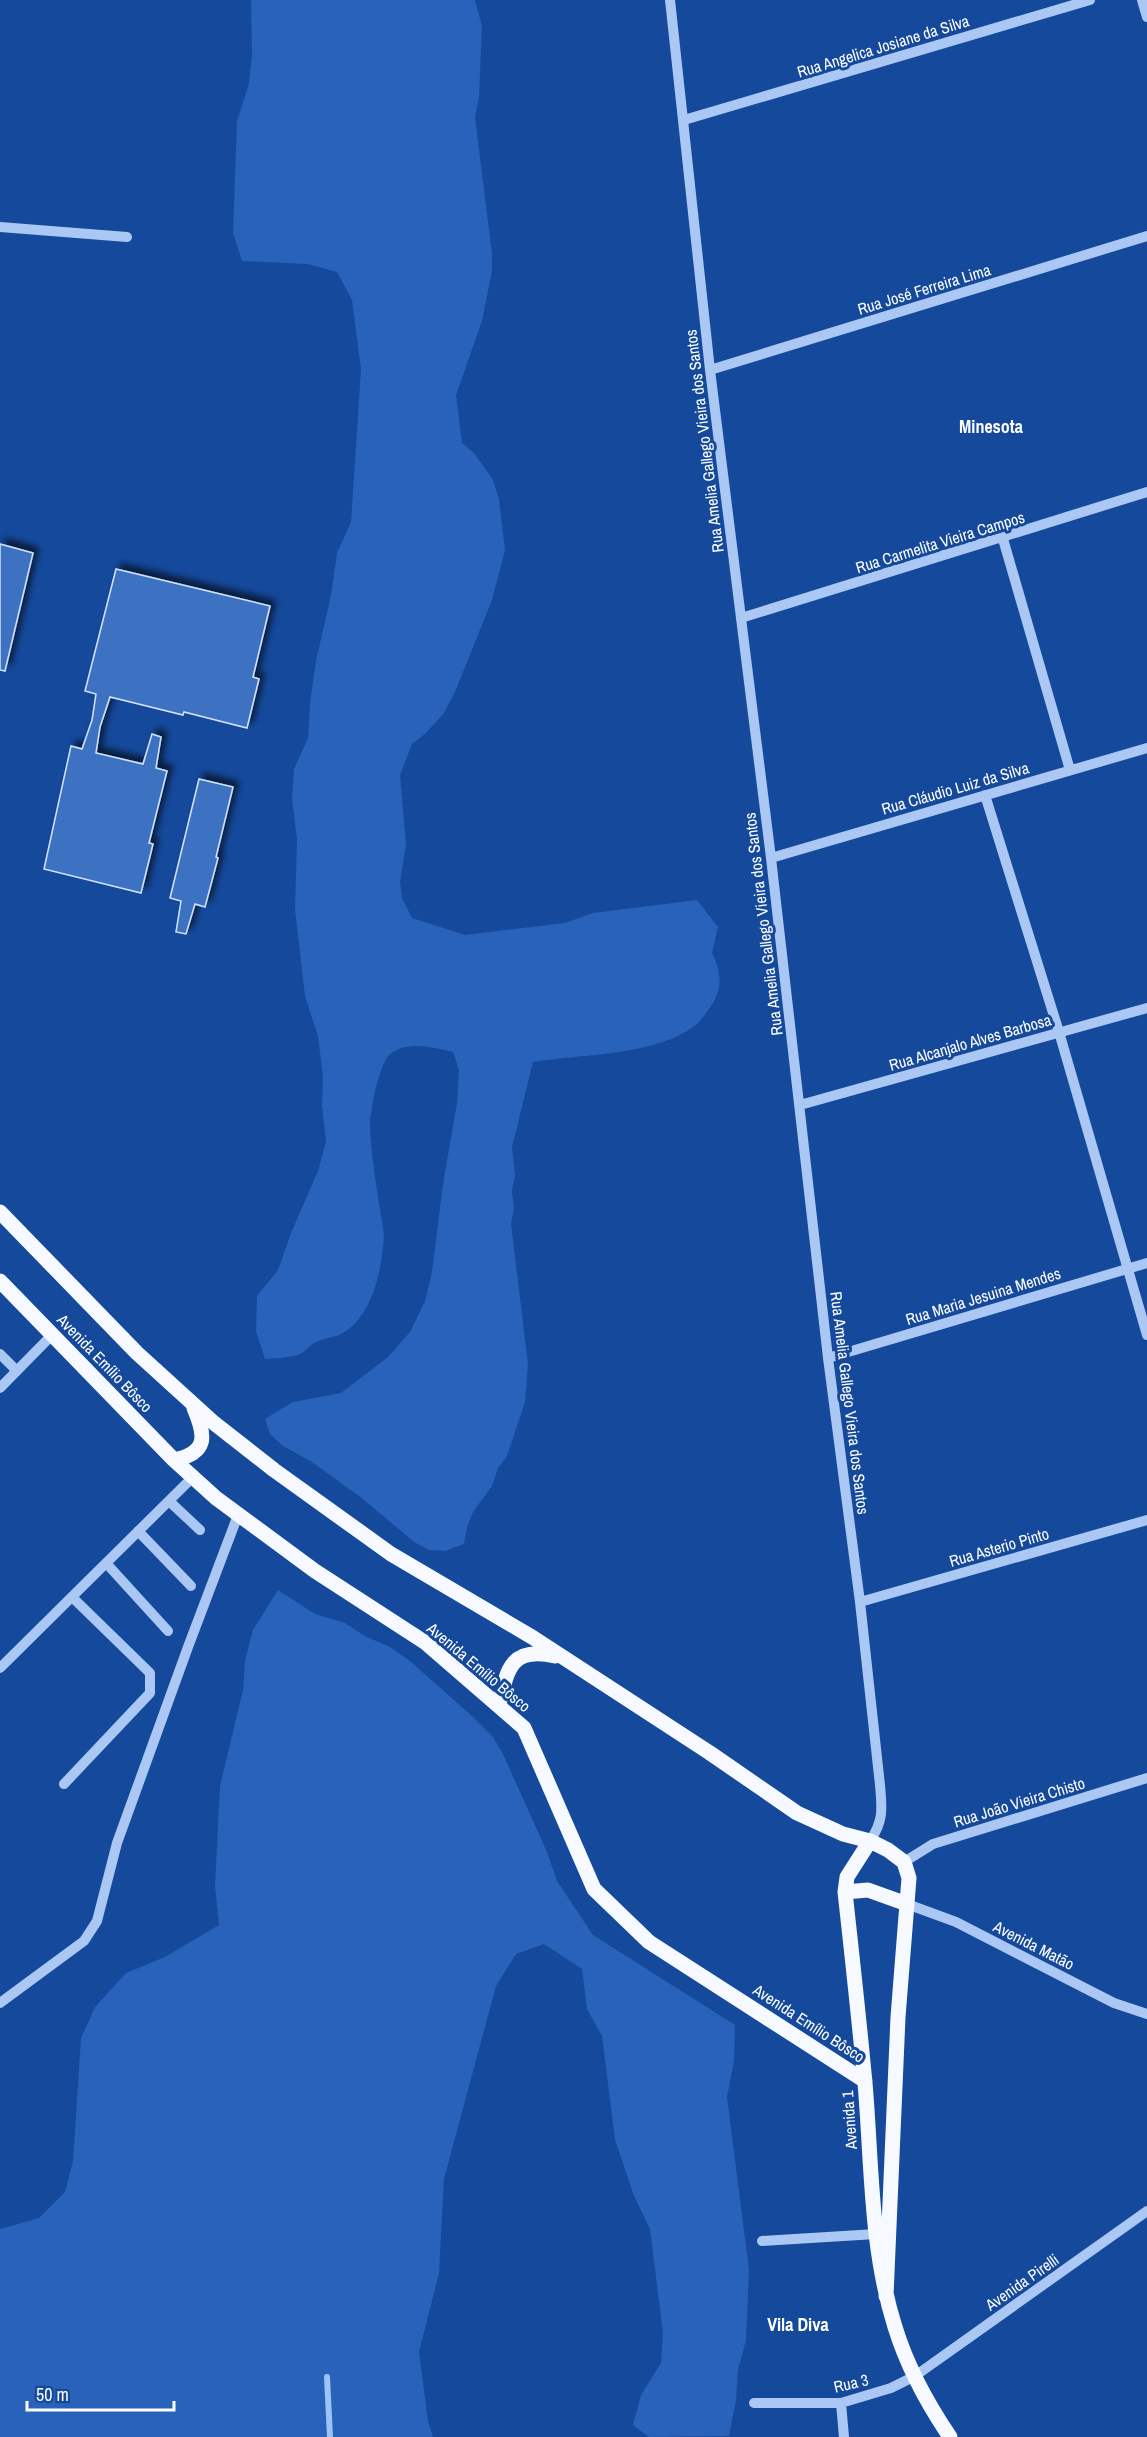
<svg xmlns="http://www.w3.org/2000/svg" width="1147" height="2437" font-family="'Archivo Narrow',sans-serif">
<defs>
<filter id="shadow"><feDropShadow dx="5.5" dy="-5.5" stdDeviation="3" flood-color="#0009"/></filter>
</defs>
<rect width="100%" height="100%" fill="#15499c"/>
<path fill="#2862ba" d="M 251,0 L 475,0 L 482,26 L 479,97 L 475,117 L 492,254 L 492,271 L 482,321 L 456,395 L 462,443 L 474,453 L 493,480 L 499,499 L 505,550 L 492,600 L 455,692 L 444,713 L 425,734 L 412,744 L 400,775 L 406,845 L 400,882 L 402,898 L 412,918 L 465,935 L 565,923 L 593,913 L 697,900 L 718,927 L 712,953 C 722,973 723,991 709,1009 C 706,1013 702,1019 698,1023 C 661,1056 580,1054 533,1062 L 512,1147 L 515,1175 L 512,1191 L 514,1208 L 511,1224 L 528,1364 L 525,1402 L 507,1456 L 498,1468 L 492,1486 L 473,1512 L 467,1527 L 464,1544 L 445,1551 L 429,1550 L 414,1542 L 363,1499 L 312,1462 L 283,1446 L 270,1434 L 265,1419 L 293,1402 L 341,1393 L 388,1357 L 410,1332 L 425,1301 L 432,1272 L 443,1184 L 457,1103 L 459,1070 L 453,1052 C 433,1048 409,1040 390,1054 C 380,1062 370,1110 370,1124 C 371,1161 379,1199 384,1235 C 382,1267 374,1312 346,1331 C 337,1338 326,1337 316,1342 C 311,1344 307,1350 302,1353 C 293,1358 276,1358 265,1359 L 256,1331 L 257,1296 L 278,1270 L 291,1233 L 318,1171 L 326,1141 L 322,1106 L 323,1077 L 318,1036 L 305,996 L 295,910 L 297,839 L 292,799 L 294,769 L 308,738 L 310,703 L 316,661 L 331,595 L 337,553 L 351,522 L 361,369 L 352,300 L 337,272 L 307,264 L 242,261 L 233,233 L 237,121 L 249,84 L 252,55 Z
M 278,1590 L 315,1614 L 345,1623 L 365,1636 L 390,1647 L 410,1661 L 472,1716 L 493,1737 L 503,1754 L 547,1852 L 557,1881 L 593,1935 L 735,2025 L 734,2061 L 727,2097 L 749,2270 L 746,2340 L 738,2370 L 736,2400 L 729,2436 L 649,2437 L 633,2425 L 641,2395 L 661,2363 L 663,2333 L 650,2229 L 634,2196 L 615,2140 L 602,2036 L 587,2009 L 582,1969 L 544,1944 L 516,1954 L 496,1986 L 444,2179 L 439,2273 L 419,2352 L 428,2421 L 433,2437 L 0,2437 L 0,2229 L 39,2218 L 65,2192 L 73,2161 L 81,2038 L 95,2007 L 126,1973 L 165,1957 L 219,1925 L 215,1886 L 220,1786 L 243,1690 L 245,1660 L 253,1630 Z"/>
<g fill="none" stroke-linecap="round" stroke-linejoin="round">
<path stroke="#9dc2f6" stroke-width="6" d="M 327,2377 L 330,2437"/>
</g>
<path fill="#3d72c2" stroke="#d2e4fd" stroke-width="1.5" filter="url(#shadow)" d="M 0,544 L 33,553 L 5,671 L 0,670 Z
M 116,569 L 270,606 L 253,677 L 259,679 L 247,728 L 184,712 L 183,715 L 110,697 L 100,727 L 96,753 L 143,764 L 152,734 L 161,737 L 156,768 L 167,771 L 149,843 L 153,844 L 141,893 L 44,869 L 71,746 L 82,749 L 92,720 L 96,694 L 85,691 Z
M 199,779 L 233,787 L 216,857 L 218,858 L 205,907 L 195,904 L 186,934 L 176,932 L 181,901 L 170,898 Z"/>
<g fill="none" stroke-linecap="round" stroke-linejoin="round">
<path stroke="#aac8f3" stroke-width="10" d="M 670,0 L 710,370 L 771,858 L 828,1358 L 860,1602 L 880,1785 C 882,1809 884,1820 870,1841
M 1142,0 L 1147,17
M 684,120 L 1090,0
M 0,227 L 127,237
M 710,370 L 1147,236
M 1003,539 L 1070,770
M 741,618 L 1147,492
M 985,795 L 1059,1032 L 1147,1335
M 771,858 L 1147,748
M 800,1105 L 1147,1008
M 0,1354 L 17,1371
M 828,1358 L 1147,1263
M 0,1388 L 52,1335
M 169,1501 L 200,1530
M 138,1531 L 191,1586
M 106,1563 L 168,1631
M 860,1602 L 1147,1520
M 0,1668 L 194,1476
M 64,1784 L 150,1693 L 150,1673 L 72,1597
M 904,1862 L 933,1844 L 1147,1778
M 907,1904 L 956,1922 L 1114,2003 L 1147,2014
M 0,2003 L 84,1941 L 97,1921 L 117,1843 L 188,1647 L 238,1515
M 762,2241 L 876,2234
M 754,2403 L 841,2403 L 891,2388 L 915,2376 L 1147,2211
M 841,2403 L 844,2437"/>
<path stroke="#f6f9ff" stroke-width="15" d="M 0,1212 L 137,1353 L 214,1423 L 274,1470 L 391,1554 L 532,1637 L 710,1753 L 797,1813 L 843,1834 L 870,1841 L 888,1850 L 904,1862 L 909,1878 L 898,2017 L 886,2296
M 0,1281 L 174,1460 L 216,1498 L 315,1571 L 426,1643 L 524,1728 L 594,1889 L 649,1942 L 865,2081
M 174,1460 C 208,1453 206,1436 194,1408
M 499,1706 C 507,1670 510,1646 555,1656
M 870,1841 L 847,1877 L 845,1892 C 852,1955 859,2019 865,2083 C 872,2164 870,2248 895,2327 C 907,2366 927,2403 950,2437
M 845,1892 L 868,1890 L 907,1904"/>
</g>
<g text-anchor="middle" stroke-width="6" stroke-linejoin="round" paint-order="stroke">
<g font-size="16" fill="#fff" stroke="#15499c">
<text transform="translate(883 46) rotate(-17)" y="6">Rua Angelica Josiane da Silva</text>
<text transform="translate(924 289) rotate(-17)" y="6">Rua José Ferreira Lima</text>
<text transform="translate(704 441) rotate(-97)" y="6">Rua Amelia Gallego Vieira dos Santos</text>
<text transform="translate(940 542) rotate(-17)" y="6">Rua Carmelita Vieira Campos</text>
<text transform="translate(955 788) rotate(-16)" y="6">Rua Cláudio Luiz da Silva</text>
<text transform="translate(763 924) rotate(-97)" y="6">Rua Amelia Gallego Vieira dos Santos</text>
<text transform="translate(970 1042) rotate(-16)" y="6">Rua Alcanjalo Alves Barbosa</text>
<text transform="translate(983 1296) rotate(-17)" y="6">Rua Maria Jesuina Mendes</text>
<text transform="translate(105 1363) rotate(46)" y="6">Avenida Emílio Bôsco</text>
<text transform="translate(850 1403) rotate(83)" y="6">Rua Amelia Gallego Vieira dos Santos</text>
<text transform="translate(999 1547) rotate(-16)" y="6">Rua Asterio Pinto</text>
<text transform="translate(479 1667) rotate(40)" y="6">Avenida Emílio Bôsco</text>
<text transform="translate(1019 1802) rotate(-17)" y="6">Rua João Vieira Chisto</text>
<text transform="translate(1034 1945) rotate(27)" y="6">Avenida Matão</text>
<text transform="translate(809 2023) rotate(33)" y="6">Avenida Emílio Bôsco</text>
<text transform="translate(849 2120) rotate(-94)" y="6">Avenida 1</text>
<text transform="translate(1022 2282) rotate(-35)" y="6">Avenida Pirelli</text>
<text transform="translate(851 2383) rotate(-13)" y="6">Rua 3</text>
</g>
<g font-size="18" font-weight="bold" fill="#fff" stroke="#15499c">
<text x="991" y="433">Minesota</text>
<text x="798" y="2331">Vila Diva</text>
</g>
</g>
<path d="M27 2401v9h147v-9" fill="none" stroke="#ffffff" stroke-width="3"/>
<text x="36" y="2401" font-size="18" fill="#ffffff" stroke="#15499c" stroke-width="4.5" paint-order="stroke">50 m</text>
</svg>
